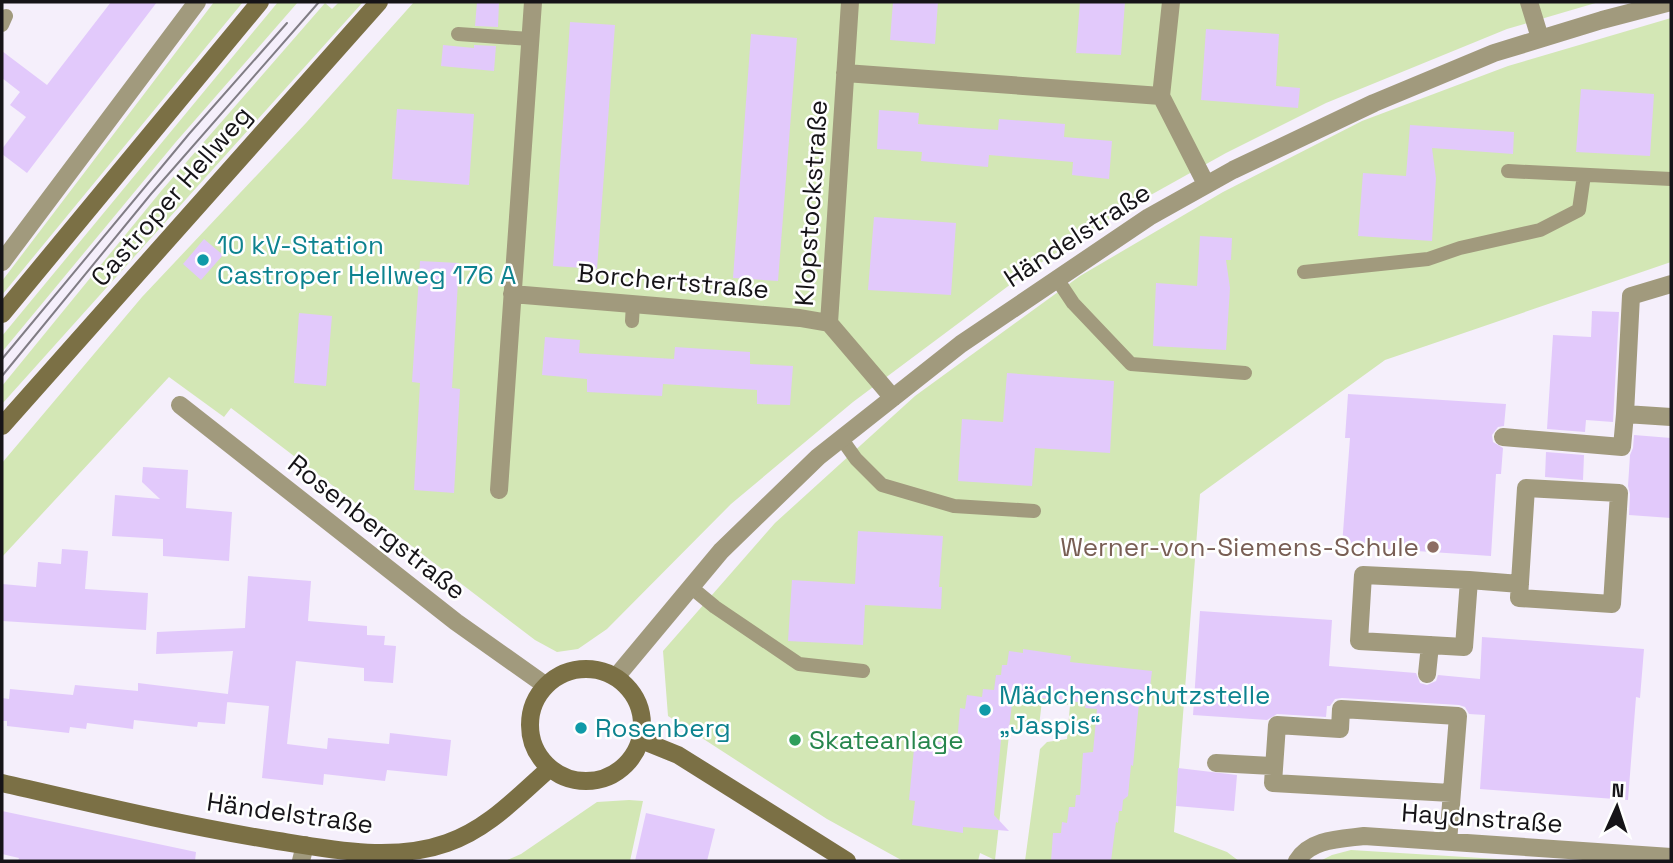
<svg xmlns="http://www.w3.org/2000/svg" width="1673" height="863" font-family="'Space Grotesk',sans-serif">
<rect width="100%" height="100%" fill="#f5effb"/>
<path fill="#d3e7b5" d="M 214,2 L 243,2 L 2,295 L 2,281 Z
M 278,2 L 298,2 L 175,143 L 2,352 L 2,336 Z
M 339,2 L 363,2 L 2,404 L 2,386 L 162,190 L 325,3 L 332,9 Z
M 414,2 L 1599,2 L 1507,29 L 1326,103 L 1226,153 L 1122,211 L 1031,269 L 853,402 L 731,504 L 607,629 L 578,649 L 557,652 L 535,640 L 231,408 L 224,417 L 169,377 L 2,557 L 2,463 L 142,297 L 306,123 Z
M 1671,18 L 1671,262 L 1385,360 L 1200,494 L 1174,832 L 1227,852 L 1239,861 L 1025,861 L 1040,749 L 1047,742 L 1067,739 L 1070,705 L 1042,701 L 1039,726 L 1009,735 L 995,860 L 980,853 L 978,861 L 903,861 L 827,819 L 668,716 L 663,651 L 775,523 L 915,396 L 1080,276 L 1223,192 L 1362,121 L 1508,66 Z
M 629,800 L 643,801 L 630,861 L 505,861 L 521,854 L 597,802 Z
M 1351,850 L 1532,861 L 1320,861 L 1332,855 Z"/>
<path fill="#e2c9fb" d="M 111,2 L 157,2 L 27,173 L 2,154 L 2,149 L 26,117 L 10,105 L 20,92 L 2,78 L 2,51 L 47,85 Z
M 477,2 L 499,2 L 498,27 L 475,26 Z
M 893,2 L 938,2 L 935,44 L 890,40 Z
M 1080,2 L 1125,2 L 1121,55 L 1076,53 Z
M 570,22 L 615,25 L 597,269 L 553,266 Z
M 1206,29 L 1279,34 L 1276,86 L 1300,88 L 1298,108 L 1201,100 Z
M 751,34 L 797,38 L 778,281 L 733,278 Z
M 443,45 L 474,48 L 474,45 L 496,46 L 494,71 L 441,66 Z
M 1581,89 L 1654,94 L 1650,156 L 1576,152 Z
M 397,109 L 474,114 L 469,185 L 392,179 Z
M 879,110 L 919,113 L 918,124 L 998,130 L 999,119 L 1065,124 L 1064,137 L 1112,141 L 1109,179 L 1072,175 L 1073,162 L 989,155 L 988,167 L 921,161 L 922,152 L 877,149 Z
M 1410,125 L 1514,132 L 1513,154 L 1432,148 L 1436,178 L 1432,241 L 1358,236 L 1363,173 L 1406,176 Z
M 874,217 L 956,223 L 951,295 L 868,290 Z
M 1200,236 L 1232,238 L 1231,260 L 1226,260 L 1230,288 L 1226,350 L 1153,346 L 1156,283 L 1197,286 Z
M 204,239 L 223,255 L 201,280 L 183,264 Z
M 420,261 L 459,263 L 452,388 L 460,389 L 454,493 L 414,490 L 420,383 L 412,382 Z
M 1592,311 L 1619,312 L 1613,422 L 1586,420 L 1585,432 L 1547,429 L 1553,335 L 1591,337 Z
M 299,313 L 332,316 L 326,386 L 294,383 Z
M 545,337 L 580,340 L 579,353 L 674,359 L 675,347 L 750,352 L 750,364 L 793,366 L 790,405 L 757,404 L 757,390 L 663,384 L 662,396 L 587,392 L 587,379 L 542,375 Z
M 1007,373 L 1114,381 L 1110,453 L 1035,448 L 1032,486 L 958,481 L 962,419 L 1003,422 Z
M 1348,394 L 1506,404 L 1504,426 L 1498,427 L 1492,435 L 1493,442 L 1503,448 L 1501,474 L 1496,474 L 1491,556 L 1342,546 L 1350,438 L 1345,438 Z
M 1634,435 L 1671,438 L 1671,518 L 1629,515 L 1630,494 L 1628,486 L 1630,455 L 1633,448 Z
M 1546,452 L 1584,455 L 1583,480 L 1545,477 Z
M 143,467 L 188,470 L 186,508 L 232,512 L 229,561 L 163,556 L 163,539 L 112,536 L 115,495 L 160,499 L 142,482 Z
M 858,531 L 943,536 L 939,587 L 942,587 L 941,609 L 865,605 L 863,645 L 788,641 L 792,580 L 855,584 Z
M 62,549 L 88,551 L 85,589 L 148,593 L 146,630 L 2,621 L 2,584 L 36,587 L 38,562 L 61,564 Z
M 248,576 L 311,581 L 308,621 L 367,626 L 367,635 L 385,636 L 384,645 L 396,646 L 393,683 L 364,681 L 364,668 L 296,661 L 287,744 L 327,749 L 328,738 L 389,744 L 390,733 L 451,740 L 447,776 L 387,770 L 385,781 L 324,774 L 323,785 L 262,778 L 269,706 L 227,702 L 233,651 L 156,654 L 157,632 L 245,628 Z
M 1200,611 L 1332,620 L 1329,666 L 1416,673 L 1420,683 L 1427,685 L 1436,681 L 1438,675 L 1480,679 L 1482,637 L 1644,649 L 1640,698 L 1636,697 L 1628,800 L 1480,789 L 1485,715 L 1469,714 L 1465,707 L 1459,705 L 1342,698 L 1335,699 L 1330,706 L 1327,706 L 1326,717 L 1277,714 L 1267,720 L 1193,715 Z
M 1023,649 L 1071,656 L 1070,662 L 1152,671 L 1148,704 L 1139,703 L 1133,766 L 1131,765 L 1128,796 L 1123,800 L 1122,811 L 1119,811 L 1118,823 L 1116,822 L 1111,861 L 1051,861 L 1053,833 L 1061,833 L 1062,822 L 1067,823 L 1069,807 L 1075,807 L 1076,795 L 1080,795 L 1083,753 L 1093,752 L 1097,709 L 1085,708 L 1086,703 L 1013,695 L 1009,729 L 1002,729 L 994,815 L 1009,831 L 963,827 L 963,833 L 912,825 L 915,801 L 909,800 L 914,749 L 924,750 L 925,740 L 957,744 L 960,708 L 965,709 L 967,695 L 982,697 L 983,689 L 994,690 L 996,675 L 1001,675 L 1002,665 L 1007,665 L 1009,651 L 1023,653 Z
M 138,683 L 228,694 L 225,724 L 198,722 L 197,727 L 134,720 L 133,729 L 87,723 L 86,729 L 70,727 L 69,733 L 7,726 L 7,721 L 2,721 L 2,698 L 9,699 L 10,689 L 73,695 L 75,685 L 138,691 Z
M 1178,768 L 1237,775 L 1234,811 L 1176,806 Z
M 2,811 L 196,852 L 195,861 L 18,861 L 19,858 L 2,854 Z
M 646,813 L 715,829 L 707,861 L 635,861 Z"/>
<g fill="none" stroke-linecap="round" stroke-linejoin="round">
<path stroke="#a19a7d" stroke-width="14" d="M 2,25 L 6,16
M 458,34 L 530,39
M 1508,171 L 1671,179
M 1304,272 L 1428,259 L 1460,248 L 1540,230 L 1579,210 L 1584,175
M 1057,279 L 1073,303 L 1131,364 L 1245,373
M 632,321 L 633,304
M 841,438 L 856,459 L 882,485 L 954,506 L 1034,511
M 692,588 L 715,607 L 799,664 L 863,671"/>
<path stroke="#a19a7d" stroke-width="18" d="M 850,2 L 829,323 L 893,398
M 1171,2 L 1161,96 L 1206,184
M 1529,2 L 1540,38
M 845,73 L 1161,96
M 2,262 L 197,2
M 1671,284 L 1631,296 L 1625,414 L 1671,417
M 512,294 L 800,318 L 829,323
M 180,405 L 456,622 L 545,685
M 1503,437 L 1622,447 L 1625,414
M 1526,488 L 1619,493 L 1612,604 L 1519,598 Z
M 499,490 L 533,2
M 1363,575 L 1469,580 L 1464,647 L 1359,641 Z
M 1469,580 L 1520,584
M 1427,674 L 1430,645
M 616,677 L 721,551 L 818,457 L 961,344 L 1149,217 L 1233,170 L 1374,103 L 1494,53 L 1602,20 L 1671,2
M 1216,763 L 1274,766
M 1448,842 L 1458,716 L 1341,709 L 1340,729 L 1277,725 L 1273,783 L 1451,793
M 301,861 L 305,845
M 1297,861 C 1310,839 1340,839 1364,836 L 1671,857"/>
<path stroke="#7b7045" stroke-width="18" d="M 2,314 L 260,2
M 2,426 L 379,2
M530 725a56 56 0 1 1 112 0a56 56 0 1 1-112 0Z
M 641,740 L 678,755 L 847,861
M 2,783 C 93,804 185,826 278,841 C 332,850 394,862 447,843 C 488,829 517,797 549,769"/>
<path stroke="#817d85" stroke-width="2" d="M 2,359 L 189,134 L 287,23
M 2,376 L 151,194 L 319,2"/>
</g>
<g fill="#0f9aa8" stroke="#fff" stroke-width="2.5">
<circle cx="203" cy="260" r="7"/>
<circle cx="985" cy="710" r="7"/>
<circle cx="581" cy="728" r="7"/>
</g>
<circle fill="#8d6e63" stroke="#fff" stroke-width="2.5" cx="1433" cy="547" r="7"/>
<circle fill="#2e9e5b" stroke="#fff" stroke-width="2.5" cx="795" cy="740" r="7"/>
<g text-anchor="middle" stroke-width="5" stroke-linejoin="round" paint-order="stroke">
<g font-size="26" fill="#161418" stroke="#fff">
<text transform="translate(171 196) rotate(-49)" y="9">Castroper Hellweg</text>
<text transform="translate(811 203) rotate(-86)" y="9">Klopstockstraße</text>
<text transform="translate(1077 235) rotate(-33)" y="9">Händelstraße</text>
<text transform="translate(673 281) rotate(5)" y="9">Borchertstraße</text>
<text transform="translate(377 527) rotate(38)" y="9">Rosenbergstraße</text>
<text transform="translate(290 813) rotate(8)" y="9">Händelstraße</text>
<text transform="translate(1482 818) rotate(4)" y="9">Haydnstraße</text>
</g>
<g font-size="26" fill="#0d838f" stroke="#fff" text-anchor="start">
<text x="217" y="254">10 kV-Station<tspan x="217" dy="30">Castroper Hellweg 176 A</tspan></text>
<text x="999" y="704">Mädchenschutzstelle<tspan x="999" dy="30">„Jaspis“</tspan></text>
<text x="595" y="737">Rosenberg</text>
</g>
<g font-size="26" fill="#785e54" stroke="#fff" text-anchor="end">
<text x="1419" y="556">Werner-von-Siemens-Schule</text>
</g>
<g font-size="26" fill="#27864d" stroke="#fff" text-anchor="start">
<text x="809" y="749">Skateanlage</text>
</g>
</g>
<rect width="1673" height="863" fill="none" stroke="#161418" stroke-width="7"/>
<g transform="translate(1617 807) rotate(3)" stroke="#ffffff" stroke-width="5" paint-order="stroke">
<path d="M0-5L12 26L0 18L-12 26Z" fill="#161418"/>
<text y="-10" font-size="19" font-weight="bold" text-anchor="middle" fill="#161418">N</text>
</g>
</svg>
